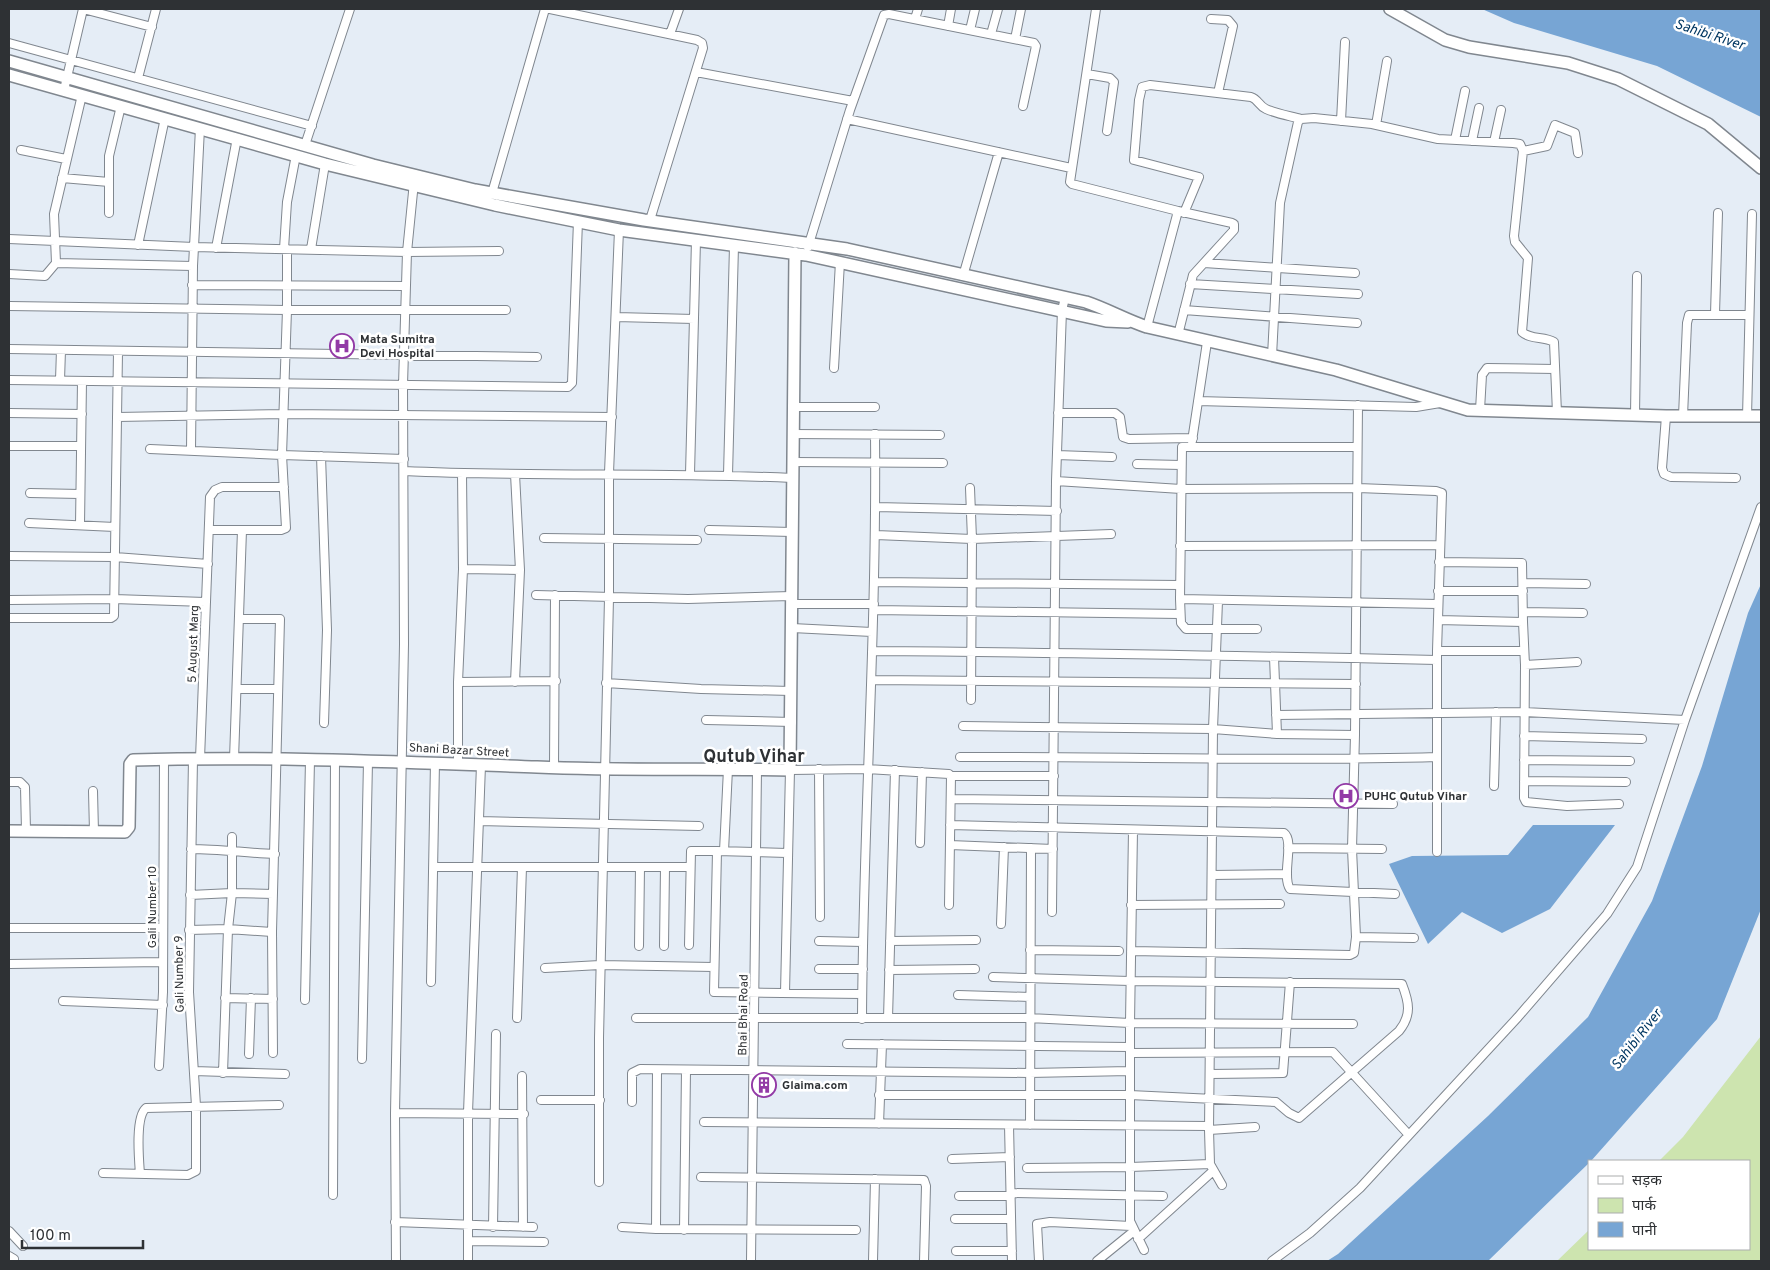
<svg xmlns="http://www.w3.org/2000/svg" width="1770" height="1270" font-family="Overpass,'Noto Sans Devanagari',sans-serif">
<rect width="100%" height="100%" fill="#e5edf6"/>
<path fill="#cde4af" d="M 1761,1036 L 1761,1261 L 1557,1261 L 1589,1230 L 1589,1249 L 1749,1249 L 1749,1161 L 1659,1161 L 1683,1137 Z"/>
<path fill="#77a5d4" d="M 1482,9 L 1761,9 L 1761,117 L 1657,66 L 1514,23 Z
M 1761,584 L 1761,909 L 1717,1019 L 1591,1161 L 1488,1261 L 1327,1261 L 1338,1254 L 1488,1116 L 1588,1017 L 1652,901 L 1702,766 L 1748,613 Z
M 1533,825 L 1615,825 L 1550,909 L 1502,933 L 1462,912 L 1428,944 L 1389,864 L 1412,856 L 1508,855 Z"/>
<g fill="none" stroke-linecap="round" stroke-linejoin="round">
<defs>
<path id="street" d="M 83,9 L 152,27
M 550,9 L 697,40 L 702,43 L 703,48 L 650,220
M 1096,9 L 1070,182 L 1072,184 L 1178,211
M 915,19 L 918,9
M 1211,19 L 1228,20 L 1233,26 L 1218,93
M 948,26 L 951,9
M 970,30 L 975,9
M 670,34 L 679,9
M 991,34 L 998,9
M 1015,39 L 1021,9
M 9,43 L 312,126
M 696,72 L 853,101
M 1087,74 L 1110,78 L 1114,82 L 1107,131
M 138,78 L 156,9
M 64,90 L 83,9
M 847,119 L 1071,168
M 1341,121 L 1345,42
M 1376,125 L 1387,61
M 200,128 L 194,247 L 407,252 L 499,251
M 1455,140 L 1465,91
M 1472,141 L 1479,108
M 1494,142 L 1501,110
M 305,145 L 350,9
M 21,150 L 66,159
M 1523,151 L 1547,146 L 1555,125 L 1575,133 L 1578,153
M 62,178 L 109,182
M 492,193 L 545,9
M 109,213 L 109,156 L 121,106
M 1184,213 L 1199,177 L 1134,160 L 1139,100 L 1142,87 L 1150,85 L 1251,97 C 1258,99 1259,106 1266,109 C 1277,114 1290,116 1301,119
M 9,239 L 194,247 L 193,266 L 56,263
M 138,245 L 165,118
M 808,247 L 850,110 L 884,15 L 889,14 L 1034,43 L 1036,46 L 1023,106
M 216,248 L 237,138
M 284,249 L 287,202 L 296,155
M 287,249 L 287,310 L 506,310
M 311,249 L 325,164
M 1204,263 L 1355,273
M 9,274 L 45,276 L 56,263 L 54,214 L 82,95
M 963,276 L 999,152
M 1190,284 L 1358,294
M 192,285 L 406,286
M 9,306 L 287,310 L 282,455 L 150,449
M 1184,310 L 1357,323
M 1715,314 L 1718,213
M 616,317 L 694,319
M 1147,327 L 1178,211 L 1232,223 L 1234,224 L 1234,230 L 1193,275 L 1178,335
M 9,349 L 537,357
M 1272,356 L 1280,203 L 1298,122 L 1301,119 L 1314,118 L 1372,124 L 1438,139 L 1513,143 L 1520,144 L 1523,151 L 1514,236 L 1515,242 L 1528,258 L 1522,332 C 1531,340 1544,336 1554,342 L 1557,413
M 834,368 L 840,262
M 9,380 L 568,387 L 572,383 L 578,221
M 60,380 L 61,350
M 1198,401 L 1416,407 L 1440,403
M 792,407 L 875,407
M 1480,410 L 1482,375 L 1487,368 L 1555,369
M 9,413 L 82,414
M 1058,413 L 1115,413 L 1120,417 L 1123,437 L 1129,439 L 1193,438
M 1635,415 L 1637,276
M 1666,416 L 1662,468 L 1664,474 L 1671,477 L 1736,478
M 1683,416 L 1687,323 L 1689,315 L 1749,315
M 117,417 L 284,414 L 612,417
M 1747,417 L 1752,214
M 792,434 L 940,435
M 1192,441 L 1207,342
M 9,446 L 81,446
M 1357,447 L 1182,447 L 1180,599 L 1438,604
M 191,450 L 193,266
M 1057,455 L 1112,457
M 321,456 L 327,630 L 324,723
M 793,462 L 943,463
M 1137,464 L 1181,465
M 404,471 C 533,477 663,472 792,478
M 462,473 L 463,569 L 458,682 L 556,681
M 515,474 L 520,570 L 515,682
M 690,474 L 696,240
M 728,475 L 734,246
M 1056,481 L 1181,489 L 1358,488 L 1436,491 L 1442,493 L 1437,651 L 1437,852
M 30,493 L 80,494
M 876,507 L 1057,511
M 29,523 L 115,527
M 80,525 L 82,381
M 210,530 L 281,530 L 286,528 L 282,455 L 404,459
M 709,530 L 792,532
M 876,535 L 972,539 L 970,488
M 544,538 L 697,540
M 1180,546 L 1439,545
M 9,556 L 115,557 L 208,564
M 463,569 L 520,570
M 876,582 L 1180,585
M 1523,583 L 1586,584
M 1438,591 L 1523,591
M 536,595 L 688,599 L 792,596
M 1180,599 L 1181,623 L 1186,629 L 1257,629
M 9,600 L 114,599 L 205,602
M 1218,601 L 1213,729 L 1209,1130 L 1210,1164 L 1222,1185
M 792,604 L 874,604
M 874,610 L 1180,614
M 1523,612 L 1583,613
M 9,618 L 111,618 L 114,616 L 118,352
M 240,619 L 280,619 L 272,932 L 273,1053
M 1438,620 L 1523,622 L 1522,563 L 1439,562
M 1523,622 L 1525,665 L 1524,798 L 1526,802 L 1567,806 L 1619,804
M 792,628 L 872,632
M 872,651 C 1061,652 1249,656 1437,660
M 1437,651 L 1524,651
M 1274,657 L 1277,734
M 1525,665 L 1577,662
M 872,680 L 1356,684
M 606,683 L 701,689 L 791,691
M 237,689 L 277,689
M 971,700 L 972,539 L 1111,534
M 1276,715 L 1524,712 L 1685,720 L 1761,507
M 706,720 L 792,722
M 963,726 L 1213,729 L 1277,734 L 1355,735 L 1358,405
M 1524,736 L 1642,739
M 960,757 C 1119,756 1278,762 1437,757
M 200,759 L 210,497 L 215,490 L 222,487 L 284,487
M 234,759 L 242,530
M 1524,760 L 1630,761
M 458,764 L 458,682
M 554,768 L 555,595
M 819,769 L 820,917
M 951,776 L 1054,776
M 1524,781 L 1626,782
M 9,782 L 20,782 L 25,787 L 26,831
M 1494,786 L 1496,712
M 93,791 L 94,832
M 951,799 L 1393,804
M 479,821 L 699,826
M 950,825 L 1284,833 C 1295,841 1281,876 1290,889 L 1395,894
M 1133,830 L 1130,1023 L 1130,1221 L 1144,1250
M 920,843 L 922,772
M 950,845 L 1053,849
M 1288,848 L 1382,849
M 191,849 C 220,849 246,853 275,854
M 724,851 L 728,769
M 787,853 L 717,851 L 714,992 L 862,994
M 433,867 L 522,867 L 517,1018
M 522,867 L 690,867
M 1212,875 L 1287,874
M 190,895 L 232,893 L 273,894
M 1131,905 L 1280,904
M 1052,912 L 1056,481 L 1062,310 L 1065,298
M 1001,924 L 1004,847
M 9,928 L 162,928
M 189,930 L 228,929 L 272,932
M 1356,937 L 1414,938
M 819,941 L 863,942
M 890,941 L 976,940
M 689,945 L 691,851 L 717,851
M 639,946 L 640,867
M 664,946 L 665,867
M 1030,950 L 1119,951
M 1131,951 L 1350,955 L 1354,953 L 1356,937 L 1352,849 L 1355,735
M 9,964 L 163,962
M 545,968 L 600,965 L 714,967
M 819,969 L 863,969
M 889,970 L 975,969
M 431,982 L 435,762
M 785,993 L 790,770 L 867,769 L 949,774 L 951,776 L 949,905
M 958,995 L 1030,997
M 225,998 L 273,999
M 305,1000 L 310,760
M 63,1001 L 163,1005
M 636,1018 L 1029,1018 L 1130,1023 L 1353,1024
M 888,1018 L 895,770
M 862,1019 C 863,824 877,629 875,434
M 847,1044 L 1130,1047
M 1130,1053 L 1333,1052 L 1408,1134
M 249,1054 L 251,998
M 362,1059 L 368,761
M 159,1066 L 163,992 L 164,759
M 194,1071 L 285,1074
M 223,1073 L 228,929 L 232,893 L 232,837
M 1210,1074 L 1283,1073 L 1290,982
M 522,1076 L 523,1227
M 879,1095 L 1130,1095 L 1276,1102 L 1289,1113 L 1299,1118 L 1399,1031 C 1412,1015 1409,1002 1402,984 L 1130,981 L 993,977
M 541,1100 L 600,1100
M 632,1102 L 632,1073 L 640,1069 L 1029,1073 L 1130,1071
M 395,1113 L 524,1114
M 704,1122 L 1209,1126
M 879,1124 L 882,1044
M 1009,1125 L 1012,1261
M 1030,1125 L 1031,848
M 1209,1130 L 1255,1127
M 952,1159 L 1010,1157
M 1027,1168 L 1130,1167 L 1210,1164
M 103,1173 L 188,1175 L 196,1171 L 196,1106 L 189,992 L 193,759
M 140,1174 C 139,1160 135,1117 146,1108 L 279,1105
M 701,1177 L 924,1180 L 926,1186 L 924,1261
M 599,1182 L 599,1038 L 609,598 L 609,473 L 619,230
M 1011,1193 L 1163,1196
M 333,1195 L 335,760
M 959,1196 L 1011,1196
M 955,1219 L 1011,1219
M 395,1222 L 533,1227
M 493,1227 L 496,1034
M 622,1227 L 656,1229 L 856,1230
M 656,1229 L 657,1070
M 684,1230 L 686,1070
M 9,1231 L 23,1246
M 1138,1239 L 1213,1171
M 469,1241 L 544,1242
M 956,1251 L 1012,1251
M 9,1256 L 14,1259
M 396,1261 L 395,1113 L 404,644 L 403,385 L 407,252 L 414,182
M 468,1261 L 468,1113 L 481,765
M 751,1261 L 757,769
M 873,1261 L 875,1179
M 1039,1261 L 1037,1224 L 1050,1222 L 1131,1226
M 1097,1261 L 1134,1231
M 1272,1261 L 1310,1233 L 1360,1188 L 1518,1017 L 1607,914 L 1637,867 L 1685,720"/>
<path id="secondary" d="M 1390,9 L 1445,40 L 1469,47 L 1568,63 L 1618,79 L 1708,124 L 1761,168
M 9,61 L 373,165 L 475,190 L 644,220 L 847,249 L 1086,302 C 1107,309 1126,320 1147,327 L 1336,370 L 1468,410 L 1666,416 L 1761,416
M 9,75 L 325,164 L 495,205 L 619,230 L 806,255 L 1106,321 L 1128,322
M 9,831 L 125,832 L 129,827 L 130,764 L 133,760 C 267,756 402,762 537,767 C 621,771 705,768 790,770 L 795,253"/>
</defs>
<use href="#street" stroke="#80878f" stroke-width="10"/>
<use href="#secondary" stroke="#80878f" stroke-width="14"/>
<use href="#street" stroke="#fff" stroke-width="8"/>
<use href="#secondary" stroke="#fff" stroke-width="11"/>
</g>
<defs>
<symbol id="hospital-ring" viewBox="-11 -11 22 22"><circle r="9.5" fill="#fff" stroke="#923aa6" stroke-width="1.5"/><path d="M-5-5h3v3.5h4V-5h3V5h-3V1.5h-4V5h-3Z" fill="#923aa6"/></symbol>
<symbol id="building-ring" viewBox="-11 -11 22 22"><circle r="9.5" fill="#fff" stroke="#923aa6" stroke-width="1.5"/><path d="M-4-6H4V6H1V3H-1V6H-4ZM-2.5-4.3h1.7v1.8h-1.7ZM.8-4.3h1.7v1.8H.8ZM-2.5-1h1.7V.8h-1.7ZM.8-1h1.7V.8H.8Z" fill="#923aa6"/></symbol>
</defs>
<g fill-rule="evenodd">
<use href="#hospital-ring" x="328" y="332" width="28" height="28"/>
<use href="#hospital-ring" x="1332" y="782" width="28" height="28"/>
<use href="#building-ring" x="750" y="1071" width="28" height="28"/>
</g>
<g text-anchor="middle" stroke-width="5" stroke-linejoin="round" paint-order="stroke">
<g font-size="12" font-weight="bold" fill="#2e3134" stroke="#fff" text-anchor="start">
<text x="360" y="343">Mata Sumitra<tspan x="360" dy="14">Devi Hospital</tspan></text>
<text x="1364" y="800">PUHC Qutub Vihar</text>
<text x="782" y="1089">Glaima.com</text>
</g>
<g font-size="12" fill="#2e3134" stroke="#fff">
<text transform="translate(193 644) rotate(-88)" y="4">5 August Marg</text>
<text transform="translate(459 750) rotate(3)" y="4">Shani Bazar Street</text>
<text transform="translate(152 907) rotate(-90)" y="4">Gali Number 10</text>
<text transform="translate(179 974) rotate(-91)" y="4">Gali Number 9</text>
<text transform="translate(743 1015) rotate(-89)" y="4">Bhai Bhai Road</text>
</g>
<g font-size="14" font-style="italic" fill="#013762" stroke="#fff">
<text transform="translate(1710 34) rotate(18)" y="5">Sahibi River</text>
<text transform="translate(1636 1039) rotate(-52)" y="5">Sahibi River</text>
</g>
<g font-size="18" font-weight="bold" fill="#2e3134" stroke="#fff">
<text x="754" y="762">Qutub Vihar</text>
</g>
</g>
<rect width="1770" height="1270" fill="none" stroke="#2e3134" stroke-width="20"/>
<rect x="1588" y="1160" width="162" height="90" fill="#ffffff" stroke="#abadae"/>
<rect x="1598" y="1176" width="25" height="8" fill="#ffffff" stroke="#abadae"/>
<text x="1632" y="1185" font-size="15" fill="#2e3134">सड़क</text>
<rect x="1598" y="1198" width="25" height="15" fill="#cde4af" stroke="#abadae"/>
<text x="1632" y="1210" font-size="15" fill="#2e3134">पार्क</text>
<rect x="1598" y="1222" width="25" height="15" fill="#77a5d4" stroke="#abadae"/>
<text x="1632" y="1235" font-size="15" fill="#2e3134">पानी</text>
<path d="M22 1240v8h121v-8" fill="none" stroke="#2e3134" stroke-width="2.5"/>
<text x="30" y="1240" font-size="15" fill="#2e3134" stroke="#ffffff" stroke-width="4" paint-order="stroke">100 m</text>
</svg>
